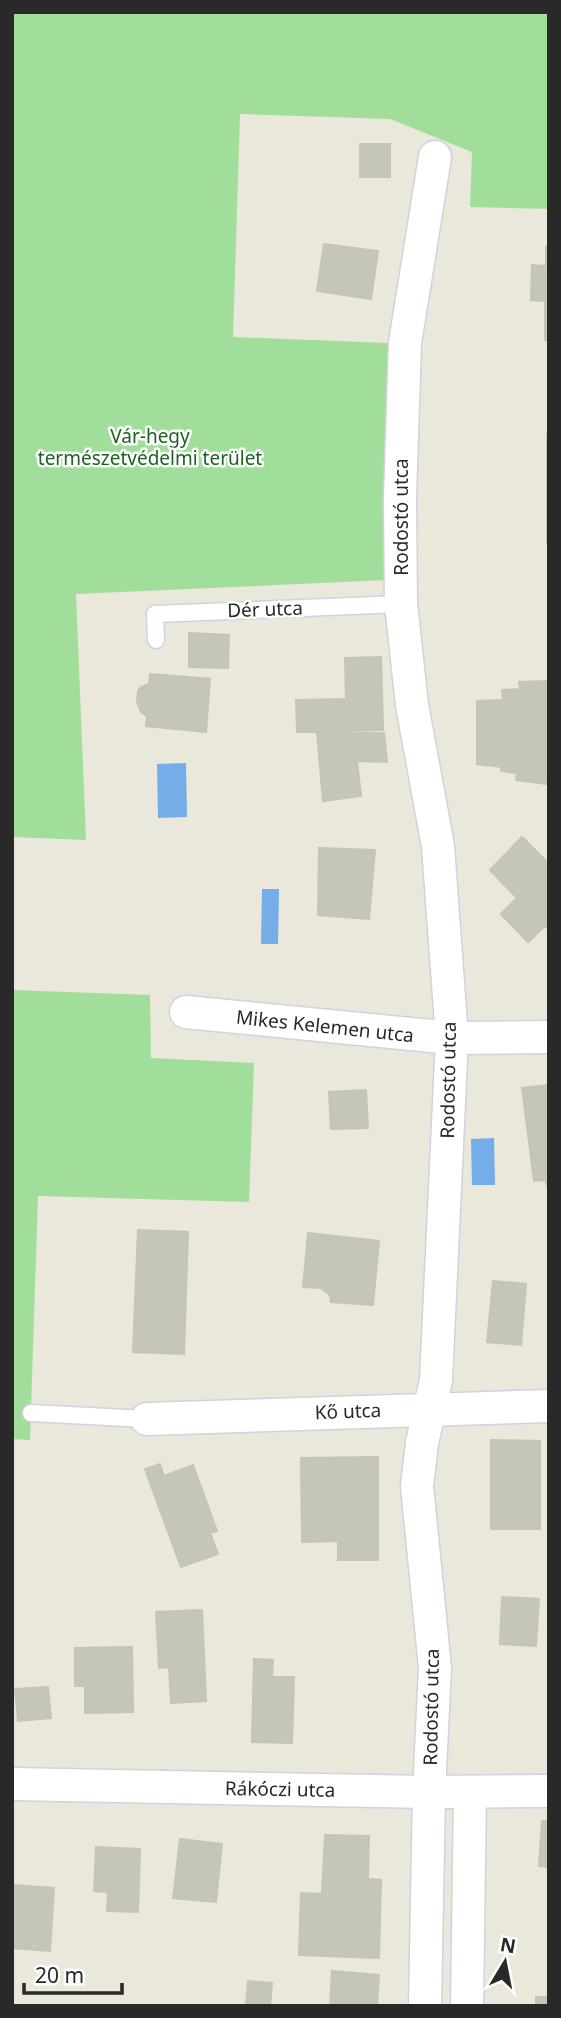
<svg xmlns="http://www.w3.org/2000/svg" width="561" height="2018" font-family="'Noto Sans',sans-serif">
<rect width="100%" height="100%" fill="#eae7db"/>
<path fill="#a2de9b" d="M 12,12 L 549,12 L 549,209 L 470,207 L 472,152 L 390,119 L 240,114 L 233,337 L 388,343 L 385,493 L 387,580 L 76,594 L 86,840 L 12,837 Z
M 12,990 L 150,995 L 151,1058 L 254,1063 L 249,1202 L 38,1196 L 30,1440 L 12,1439 Z"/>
<path fill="#74ade7" d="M 186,763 L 187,817 L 158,818 L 157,764 Z
M 262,889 L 279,889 L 278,944 L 261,944 Z
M 494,1138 L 495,1185 L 472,1185 L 471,1139 Z"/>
<path fill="#c6c5ba" stroke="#c5c4b5" stroke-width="2" d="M 360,144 L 390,144 L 390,177 L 360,177 Z
M 324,244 L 378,251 L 371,299 L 317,291 Z
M 546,247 L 549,247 L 549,340 L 545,340 L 545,301 L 531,300 L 532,265 L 546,266 Z
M 547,434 L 549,434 L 549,544 L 547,544 Z
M 189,633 L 229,635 L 228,668 L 189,667 Z
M 381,657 L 383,730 L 297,732 L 296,700 L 346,699 L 345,658 Z
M 150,674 L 210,679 L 206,732 L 146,726 L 147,716 L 141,712 L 137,702 L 138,691 L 141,687 L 149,684 Z
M 549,681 L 549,766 L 546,784 L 516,780 L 517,773 L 501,771 L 502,767 L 477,764 L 477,701 L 503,700 L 502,690 L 520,689 L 519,682 Z
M 317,732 L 384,733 L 387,762 L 357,761 L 361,796 L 323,801 Z
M 522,837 L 549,864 L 549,930 L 545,926 L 528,942 L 501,914 L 517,898 L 490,870 Z
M 319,848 L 375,850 L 369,919 L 318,915 Z
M 549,1085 L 549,1189 L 545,1180 L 534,1181 L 522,1088 Z
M 366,1090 L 368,1128 L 331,1129 L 329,1092 Z
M 138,1230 L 188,1232 L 184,1354 L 133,1352 Z
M 308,1233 L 379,1241 L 373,1305 L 331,1302 L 330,1295 L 321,1288 L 303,1287 Z
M 493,1281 L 526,1284 L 521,1345 L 487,1342 Z
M 491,1440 L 540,1441 L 540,1529 L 491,1529 Z
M 378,1457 L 378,1560 L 338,1560 L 338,1541 L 302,1542 L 301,1458 Z
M 160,1464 L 164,1476 L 193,1465 L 217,1531 L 210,1533 L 218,1554 L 181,1567 L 145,1469 Z
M 502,1597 L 539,1599 L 536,1646 L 500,1644 Z
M 202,1610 L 206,1701 L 171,1703 L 169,1667 L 159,1668 L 156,1612 Z
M 132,1647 L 133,1712 L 85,1713 L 85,1686 L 75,1686 L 75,1648 Z
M 254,1659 L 273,1660 L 272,1677 L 294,1677 L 292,1743 L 252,1742 Z
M 48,1687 L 51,1718 L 18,1721 L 15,1689 Z
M 542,1821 L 549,1821 L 549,1867 L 539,1866 Z
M 325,1835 L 369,1836 L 368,1879 L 381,1880 L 379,1958 L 299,1955 L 301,1893 L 322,1894 Z
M 180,1839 L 222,1844 L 216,1902 L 173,1898 Z
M 96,1847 L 140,1849 L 138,1912 L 107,1911 L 108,1892 L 94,1891 Z
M 12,1885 L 54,1888 L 50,1951 L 12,1948 Z
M 332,1971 L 379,1975 L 377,2006 L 330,2006 Z
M 248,1981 L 272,1983 L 270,2006 L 246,2004 Z
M 536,1997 L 549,1997 L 549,2006 L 536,2006 Z"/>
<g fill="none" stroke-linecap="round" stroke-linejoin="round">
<defs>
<path id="service" d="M 156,640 L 155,614 L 401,604
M 31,1413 L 147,1419"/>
<path id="minor" d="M 186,1012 L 452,1038 L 549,1037
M 147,1419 L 549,1406
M 12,1784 L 429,1792 L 549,1791
M 425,2006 L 429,1792 L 435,1668 L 417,1486 L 422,1443 L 436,1380 L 452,1038 L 438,846 L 412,705 L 401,604 L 400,498 L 405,343 L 435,157
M 467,2006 L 470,1792"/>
</defs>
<use href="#service" stroke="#d2d1e1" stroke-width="19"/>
<use href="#minor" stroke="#d2d1e1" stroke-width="35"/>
<use href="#service" stroke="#fff" stroke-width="16"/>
<use href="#minor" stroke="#fff" stroke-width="32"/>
</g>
<g text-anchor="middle" stroke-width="5" stroke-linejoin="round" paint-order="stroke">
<g font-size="19" fill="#1e6120" stroke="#fff">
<text x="150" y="443">Vár-hegy<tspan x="150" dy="22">természetvédelmi terület</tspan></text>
</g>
<g font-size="19" fill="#292929" stroke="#fff">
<text transform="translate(401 517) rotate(-90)" y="7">Rodostó utca</text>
<text transform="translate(265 609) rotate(-2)" y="7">Dér utca</text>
<text transform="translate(325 1026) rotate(6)" y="7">Mikes Kelemen utca</text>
<text transform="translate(448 1080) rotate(-89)" y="7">Rodostó utca</text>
<text transform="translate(348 1411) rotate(-2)" y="7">Kő utca</text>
<text transform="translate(431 1707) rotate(-89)" y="7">Rodostó utca</text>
<text transform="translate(280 1789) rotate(1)" y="7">Rákóczi utca</text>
</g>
</g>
<rect width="561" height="2018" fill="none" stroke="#292929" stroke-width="28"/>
<g transform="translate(505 1962) rotate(10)" stroke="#ffffff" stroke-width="5" paint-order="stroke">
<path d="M0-5L12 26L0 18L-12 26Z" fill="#292929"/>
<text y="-10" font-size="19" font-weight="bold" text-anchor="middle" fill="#292929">N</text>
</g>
<path d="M24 1983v10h98v-10" fill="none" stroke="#292929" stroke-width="3.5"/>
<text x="35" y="1983" font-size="21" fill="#292929" stroke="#ffffff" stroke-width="5" paint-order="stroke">20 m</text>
</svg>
